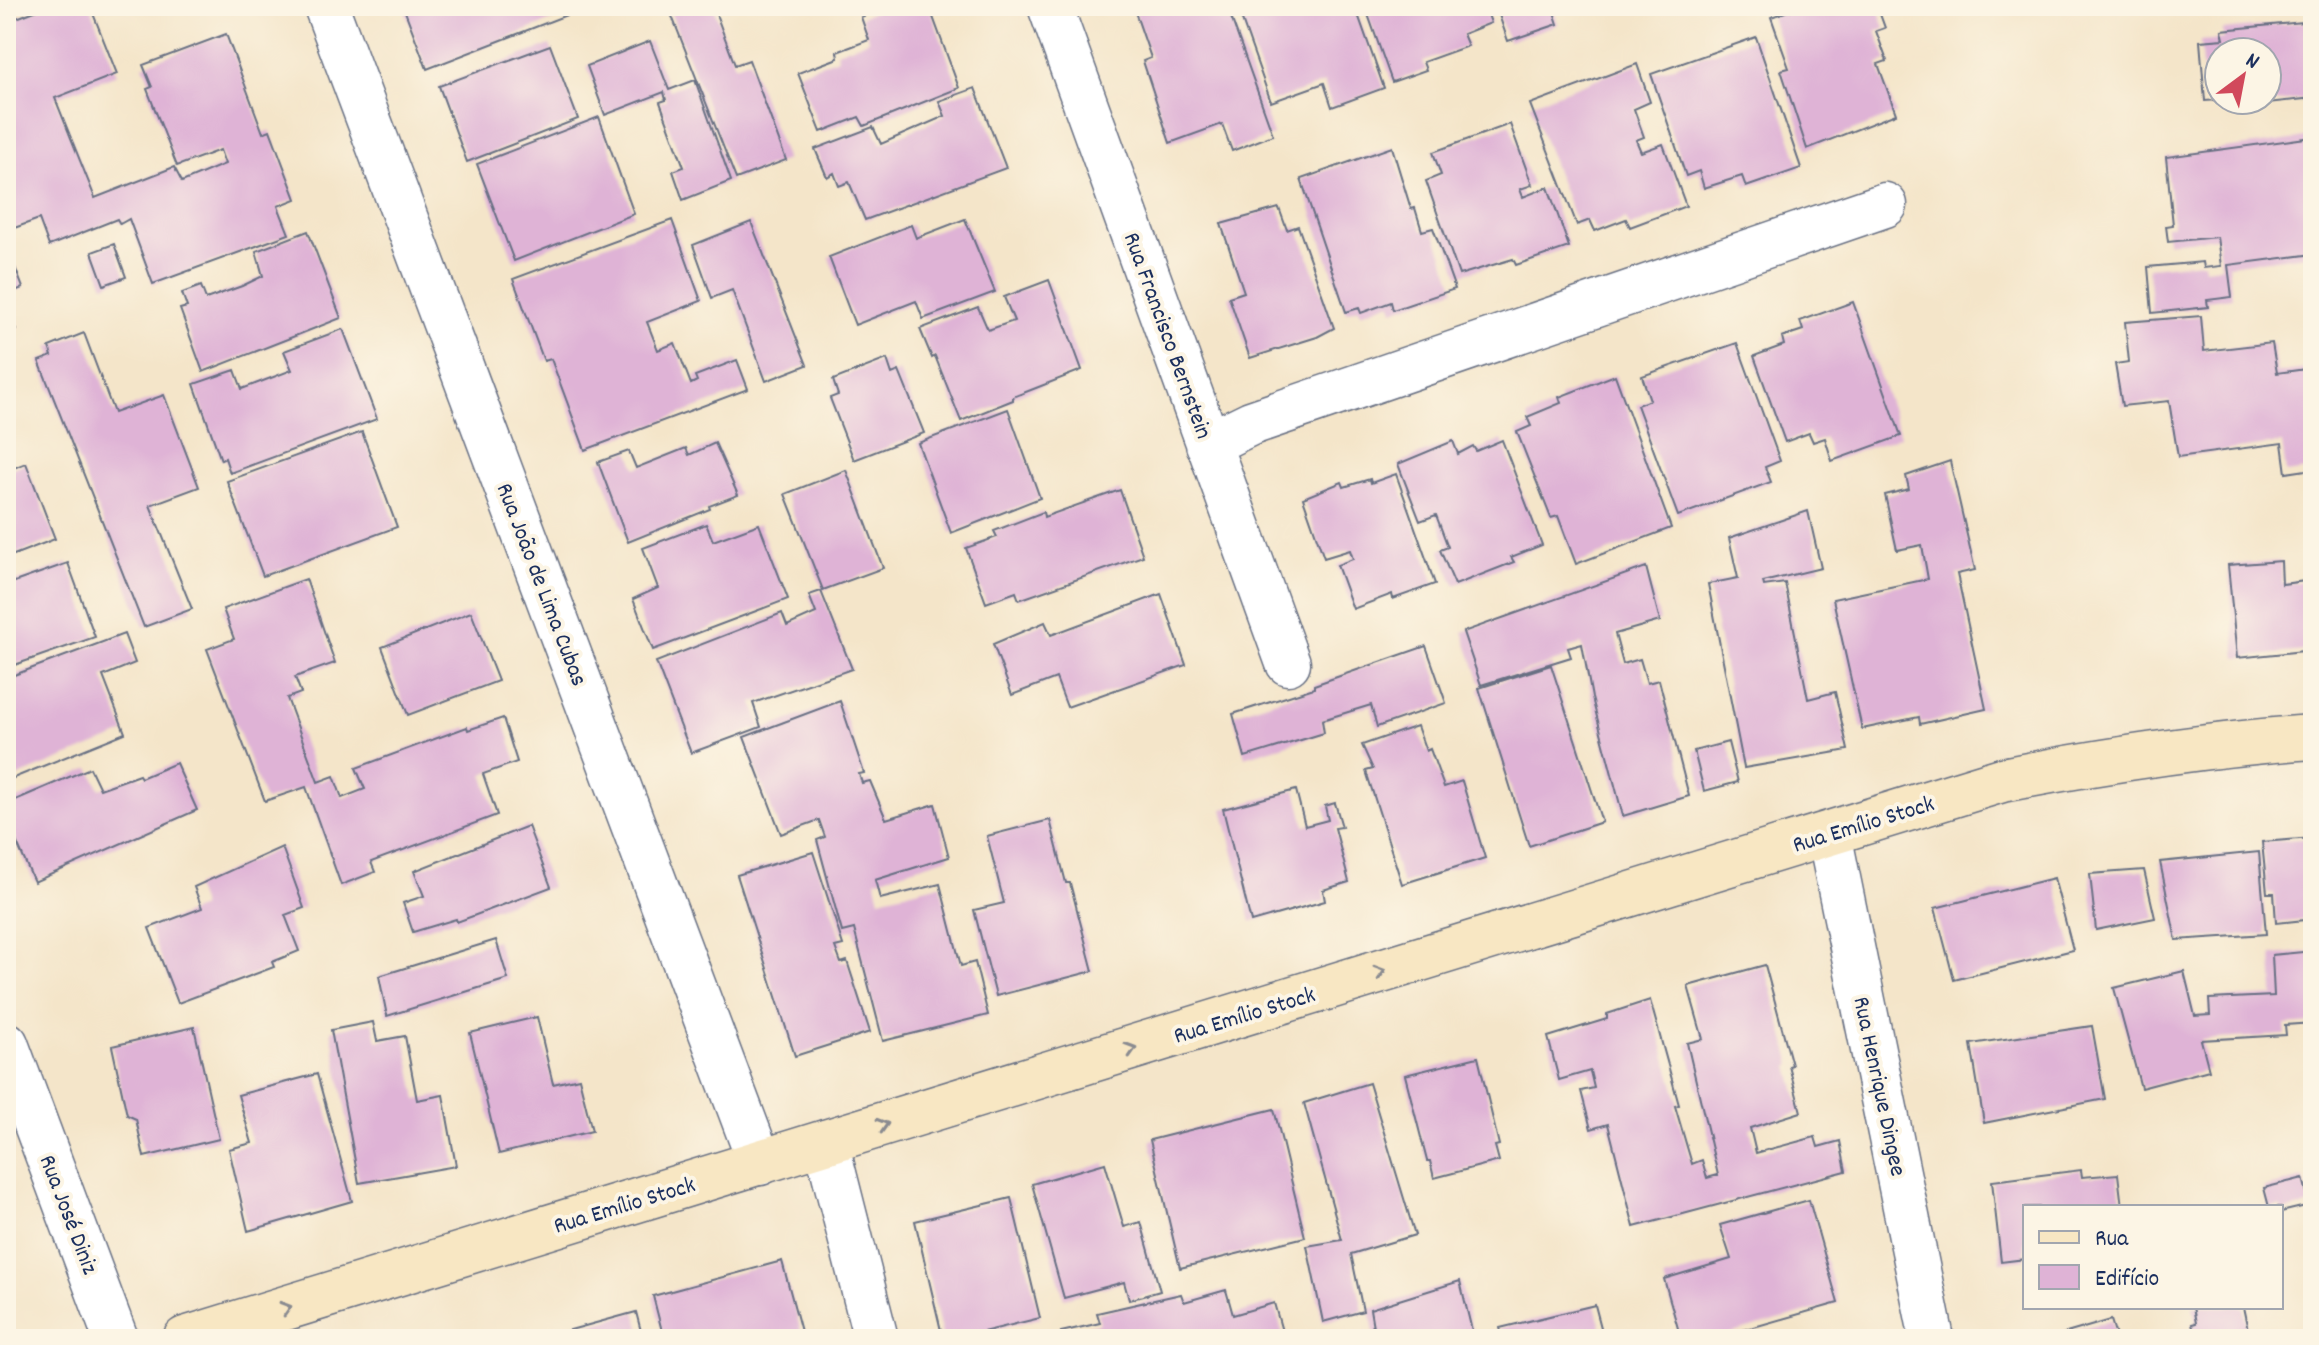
<svg xmlns="http://www.w3.org/2000/svg" width="2319" height="1345" font-family="Dekko,sans-serif">
<rect width="100%" height="100%" fill="#fcf5e5"/>
<filter id="ink" filterUnits="userSpaceOnUse"><feTurbulence type="fractalNoise" baseFrequency=".0125" numOctaves="2"/><feDisplacementMap in="SourceGraphic" scale="16" xChannelSelector="R" yChannelSelector="G"/><feConvolveMatrix kernelMatrix="1 2 1 2 8 2 1 2 1" color-interpolation-filters="sRGB"/></filter>
<filter id="wash" filterUnits="userSpaceOnUse"><feTurbulence type="fractalNoise" baseFrequency=".006" numOctaves="4" result="noise"/><feDisplacementMap in="SourceGraphic" scale="32" xChannelSelector="R" yChannelSelector="G"/><feGaussianBlur stdDeviation="1.8" result="paint"/><feColorMatrix in="noise" values="0 0 0 0 0 0 0 0 0 0 0 0 0 0 0 0 0 1.4 0 .05"/><feComposite in="paint" operator="in"/></filter>
<g filter="url(#wash)">
<rect width="100%" height="100%" fill="#f4e5c9"/>
<g id="blocks">
<path fill="#dfb3d6" d="M 48,6 L 90,6 L 117,74 L 55,98 L 95,198 L 174,167 L 182,182 L 225,164 L 220,150 L 177,166 L 147,89 L 152,87 L 143,65 L 226,34 L 263,133 L 270,130 L 296,199 L 278,206 L 289,234 L 153,284 L 129,219 L 120,224 L 117,219 L 49,246 L 39,219 L 6,231 L 6,22 Z
M 403,6 L 575,6 L 577,11 L 427,69 Z
M 668,6 L 713,6 L 735,65 L 749,60 L 786,160 L 736,179 Z
M 888,6 L 929,6 L 959,88 L 864,126 L 859,117 L 821,132 L 798,73 L 838,58 L 837,52 L 869,40 L 861,17 Z
M 1133,6 L 1227,6 L 1273,135 L 1232,151 L 1222,124 L 1170,143 L 1143,61 L 1151,58 Z
M 1237,6 L 1355,6 L 1384,88 L 1332,107 L 1324,83 L 1271,102 Z
M 1365,6 L 1485,6 L 1491,23 L 1463,34 L 1468,46 L 1423,62 L 1426,70 L 1392,82 Z
M 1496,6 L 1552,6 L 1558,24 L 1508,41 Z
M 1802,6 L 1877,6 L 1885,28 L 1876,31 L 1887,61 L 1878,64 L 1896,114 L 1807,149 L 1781,70 L 1789,68 L 1771,17 Z
M 2313,21 L 2313,98 L 2231,107 L 2230,100 L 2267,100 L 2267,52 L 2219,52 L 2219,100 L 2205,101 L 2200,41 L 2224,39 L 2222,30 Z
M 1756,37 L 1801,168 L 1746,187 L 1742,176 L 1704,188 L 1699,171 L 1686,176 L 1651,74 Z
M 650,41 L 669,90 L 695,80 L 731,181 L 683,200 L 673,171 L 684,167 L 660,102 L 666,100 L 664,92 L 605,115 L 587,66 Z
M 550,45 L 578,119 L 467,162 L 439,86 Z
M 1637,64 L 1650,102 L 1634,109 L 1644,137 L 1636,140 L 1641,152 L 1663,144 L 1686,206 L 1630,227 L 1626,219 L 1595,231 L 1590,220 L 1577,225 L 1530,104 Z
M 975,88 L 1006,168 L 865,220 L 849,182 L 839,186 L 834,173 L 827,177 L 815,149 L 873,127 L 881,144 L 945,116 L 939,101 Z
M 599,117 L 634,214 L 514,261 L 477,164 Z
M 1510,124 L 1532,185 L 1520,189 L 1523,197 L 1548,187 L 1569,247 L 1516,265 L 1513,259 L 1459,275 L 1426,181 L 1441,175 L 1433,152 Z
M 2313,137 L 2313,254 L 2228,265 L 2232,297 L 2207,300 L 2208,307 L 2152,313 L 2148,267 L 2203,262 L 2204,268 L 2221,266 L 2217,237 L 2168,242 L 2166,226 L 2173,225 L 2166,157 Z
M 1392,147 L 1411,209 L 1415,208 L 1422,231 L 1433,228 L 1455,289 L 1393,310 L 1391,302 L 1361,313 L 1359,308 L 1346,312 L 1301,179 Z
M 1279,208 L 1287,230 L 1298,226 L 1334,328 L 1317,337 L 1250,358 L 1229,297 L 1244,292 L 1221,224 Z
M 965,219 L 995,292 L 923,319 L 916,301 L 855,325 L 829,257 L 911,225 L 916,238 Z
M 672,220 L 701,301 L 647,322 L 658,350 L 675,343 L 691,384 L 697,381 L 695,376 L 737,360 L 748,389 L 585,450 L 551,359 L 544,361 L 513,279 Z
M 751,222 L 807,365 L 766,381 L 732,290 L 712,298 L 693,245 Z
M 308,231 L 341,318 L 203,372 L 180,309 L 187,307 L 182,293 L 201,286 L 206,299 L 242,286 L 263,276 L 256,251 Z
M 6,244 L 23,288 L 6,294 Z
M 114,244 L 126,277 L 104,285 L 92,252 Z
M 1049,280 L 1082,370 L 1013,397 L 1013,400 L 961,421 L 935,356 L 932,358 L 920,329 L 978,307 L 988,330 L 1014,321 L 1004,297 Z
M 6,302 L 16,330 L 6,334 Z
M 1853,302 L 1901,436 L 1832,461 L 1825,438 L 1813,442 L 1809,433 L 1785,442 L 1754,356 L 1784,345 L 1782,337 L 1803,330 L 1800,321 Z
M 2201,316 L 2204,351 L 2272,343 L 2277,373 L 2313,368 L 2313,469 L 2286,473 L 2282,443 L 2178,457 L 2169,401 L 2122,406 L 2115,364 L 2129,362 L 2125,322 Z
M 343,329 L 377,419 L 230,473 L 225,458 L 221,460 L 194,384 L 235,370 L 242,389 L 292,370 L 284,351 Z
M 84,333 L 114,413 L 164,395 L 199,487 L 150,505 L 192,609 L 144,627 L 39,361 L 52,356 L 49,347 Z
M 1737,343 L 1780,461 L 1765,467 L 1771,482 L 1678,516 L 1637,405 L 1650,400 L 1642,376 Z
M 887,359 L 892,374 L 899,371 L 924,433 L 854,460 L 830,398 L 838,395 L 833,380 Z
M 1615,375 L 1671,528 L 1576,564 L 1558,516 L 1551,518 L 1517,432 L 1531,426 L 1527,417 L 1561,403 L 1559,397 Z
M 1008,409 L 1040,498 L 951,533 L 918,443 Z
M 362,432 L 397,527 L 263,576 L 227,481 Z
M 1502,440 L 1542,545 L 1511,557 L 1514,562 L 1455,585 L 1440,550 L 1448,547 L 1436,515 L 1420,521 L 1398,464 L 1453,441 L 1458,454 L 1473,446 L 1476,451 Z
M 715,443 L 738,495 L 709,506 L 710,509 L 628,542 L 598,462 L 629,451 L 636,468 L 686,448 L 689,455 Z
M 1950,461 L 1975,570 L 1957,574 L 1986,709 L 1920,724 L 1919,717 L 1862,729 L 1833,599 L 1928,579 L 1922,545 L 1897,550 L 1885,495 L 1909,489 L 1906,476 Z
M 26,463 L 55,539 L 6,558 L 6,471 Z
M 846,470 L 883,568 L 823,590 L 785,494 Z
M 1396,474 L 1435,584 L 1393,599 L 1392,594 L 1353,609 L 1337,565 L 1353,559 L 1350,550 L 1324,558 L 1303,498 L 1342,482 L 1344,487 L 1370,479 L 1371,483 Z
M 1120,490 L 1143,556 L 1019,600 L 1016,592 L 986,603 L 966,548 L 997,537 L 994,531 L 1043,512 L 1044,517 Z
M 1808,511 L 1821,568 L 1763,582 L 1764,586 L 1785,583 L 1808,699 L 1835,692 L 1848,750 L 1744,768 L 1708,584 L 1738,578 L 1729,538 Z
M 706,524 L 713,541 L 759,524 L 788,599 L 653,650 L 633,599 L 658,588 L 643,548 Z
M 2281,561 L 2282,584 L 2313,580 L 2313,650 L 2237,658 L 2228,565 Z
M 68,563 L 95,637 L 6,668 L 6,585 Z
M 1646,567 L 1660,621 L 1615,634 L 1623,664 L 1640,659 L 1647,683 L 1659,680 L 1689,796 L 1623,816 L 1592,698 L 1582,644 L 1568,648 L 1571,657 L 1481,685 L 1463,632 Z
M 306,579 L 335,663 L 295,677 L 301,693 L 287,698 L 318,782 L 334,776 L 342,798 L 365,789 L 356,768 L 467,727 L 468,730 L 503,718 L 517,762 L 483,774 L 497,815 L 371,862 L 375,872 L 341,885 L 306,787 L 265,801 L 207,649 L 234,639 L 223,609 Z
M 821,591 L 852,669 L 753,703 L 761,727 L 691,753 L 656,662 L 782,613 L 787,626 L 816,613 L 809,595 Z
M 1161,594 L 1186,665 L 1067,707 L 1056,678 L 1012,695 L 993,644 L 1045,622 L 1051,635 Z
M 471,612 L 498,681 L 408,715 L 382,647 Z
M 124,634 L 135,663 L 103,676 L 125,733 L 6,781 L 6,678 Z
M 1426,646 L 1446,703 L 1377,727 L 1371,705 L 1322,720 L 1324,733 L 1245,757 L 1233,714 L 1314,688 L 1314,685 Z
M 1551,665 L 1602,822 L 1529,846 L 1479,688 Z
M 840,701 L 864,773 L 859,774 L 862,783 L 870,781 L 886,819 L 935,804 L 949,857 L 875,880 L 880,899 L 940,884 L 961,966 L 975,962 L 988,1015 L 883,1041 L 854,929 L 842,932 L 817,840 L 825,837 L 819,820 L 781,834 L 744,737 Z
M 1417,726 L 1426,751 L 1430,749 L 1444,787 L 1462,781 L 1485,858 L 1402,884 L 1366,771 L 1373,769 L 1362,745 Z
M 1728,742 L 1738,782 L 1704,791 L 1694,751 Z
M 176,763 L 197,810 L 34,882 L 6,818 L 6,804 L 90,768 L 100,789 L 139,775 L 141,778 Z
M 1296,790 L 1305,826 L 1328,820 L 1325,806 L 1335,803 L 1342,827 L 1335,828 L 1349,882 L 1323,890 L 1325,901 L 1251,922 L 1223,809 Z
M 1050,820 L 1066,883 L 1070,883 L 1093,971 L 996,996 L 974,910 L 1004,903 L 987,836 Z
M 528,826 L 551,887 L 457,922 L 456,919 L 413,932 L 403,903 L 424,896 L 414,871 Z
M 2313,838 L 2313,919 L 2276,923 L 2274,893 L 2267,893 L 2262,842 Z
M 282,847 L 304,908 L 285,915 L 299,951 L 272,962 L 274,967 L 178,1003 L 149,928 L 202,908 L 194,887 Z
M 813,852 L 843,945 L 835,947 L 841,963 L 847,961 L 870,1032 L 795,1056 L 737,875 Z
M 2259,852 L 2266,934 L 2176,940 L 2160,862 Z
M 2144,870 L 2155,918 L 2096,930 L 2090,874 Z
M 2054,878 L 2073,950 L 1954,980 L 1935,908 Z
M 496,940 L 508,979 L 387,1016 L 379,976 Z
M 2313,951 L 2313,1023 L 2285,1025 L 2286,1035 L 2201,1040 L 2209,1070 L 2141,1088 L 2114,988 L 2184,971 L 2195,1016 L 2210,1015 L 2209,999 L 2274,996 L 2272,955 Z
M 1765,965 L 1792,1065 L 1789,1066 L 1801,1112 L 1750,1128 L 1756,1153 L 1815,1137 L 1818,1147 L 1840,1141 L 1846,1171 L 1634,1227 L 1608,1124 L 1591,1129 L 1581,1091 L 1594,1088 L 1590,1071 L 1559,1080 L 1548,1037 L 1607,1019 L 1607,1014 L 1650,1000 L 1679,1105 L 1675,1106 L 1692,1164 L 1702,1160 L 1707,1178 L 1718,1175 L 1687,1043 L 1703,1039 L 1688,986 Z
M 537,1017 L 553,1084 L 579,1078 L 592,1131 L 499,1154 L 470,1033 Z
M 373,1022 L 377,1041 L 405,1036 L 417,1100 L 443,1095 L 456,1166 L 359,1183 L 331,1030 Z
M 2092,1026 L 2105,1099 L 1984,1123 L 1971,1044 Z
M 194,1027 L 219,1139 L 144,1157 L 136,1119 L 127,1115 L 112,1046 Z
M 1478,1057 L 1499,1145 L 1495,1146 L 1499,1161 L 1434,1178 L 1430,1161 L 1427,1161 L 1405,1075 Z
M 317,1074 L 352,1201 L 248,1231 L 229,1149 L 252,1143 L 238,1095 Z
M 1369,1083 L 1415,1235 L 1351,1254 L 1363,1311 L 1323,1322 L 1307,1246 L 1342,1240 L 1304,1103 Z
M 1274,1109 L 1305,1237 L 1180,1268 L 1150,1140 Z
M 1105,1163 L 1124,1227 L 1141,1222 L 1160,1291 L 1129,1300 L 1124,1282 L 1064,1298 L 1032,1184 Z
M 2081,1170 L 2082,1177 L 2118,1174 L 2122,1207 L 2025,1207 L 2025,1259 L 2001,1262 L 1992,1181 Z
M 2303,1178 L 2310,1205 L 2281,1212 L 2281,1207 L 2269,1207 L 2264,1188 Z
M 1011,1198 L 1040,1318 L 954,1339 L 943,1339 L 915,1221 Z
M 1809,1200 L 1838,1303 L 1712,1339 L 1681,1339 L 1664,1279 L 1731,1259 L 1720,1225 Z
M 782,1261 L 803,1339 L 664,1339 L 653,1296 Z
M 1460,1281 L 1474,1339 L 1375,1339 L 1370,1309 Z
M 1226,1290 L 1233,1315 L 1274,1303 L 1283,1335 L 1268,1339 L 1063,1339 L 1061,1332 L 1100,1323 L 1097,1313 L 1181,1294 L 1184,1302 Z
M 1595,1305 L 1604,1339 L 1503,1339 L 1500,1328 Z
M 2193,1307 L 2243,1307 L 2250,1339 L 2196,1339 L 2192,1324 L 2196,1323 Z
M 636,1312 L 643,1339 L 553,1339 L 552,1335 Z
M 2111,1320 L 2117,1339 L 2049,1339 L 2049,1338 Z"/>
</g>
</g>
<g filter="url(#ink)">
<use href="#blocks" fill-opacity="0" stroke="#676f83" stroke-width="2"/>
<g fill="none" stroke-linecap="round" stroke-linejoin="round">
<defs>
<path id="street" d="M 326,6 L 760,1163
M 1050,6 L 1288,663
M 1208,444 L 1251,423 L 1885,205
M 1829,834 L 1932,1339
M 6,1044 L 116,1339
M 826,1142 L 876,1339"/>
<path id="secondary" d="M 185,1339 L 2002,780 C 2106,760 2208,744 2313,737"/>
</defs>
<use href="#street" stroke="#676f83" stroke-width="47"/>
<use href="#secondary" stroke="#676f83" stroke-width="47"/>
<use href="#street" stroke="#fff" stroke-width="44"/>
<use href="#secondary" stroke="#f8e7c3" stroke-width="44"/>
</g>
<defs><path id="oneway-chevron" d="M-2-3.5L2.5 0L-2 3.5" fill="none" stroke-width="1.6" stroke-linecap="round" stroke-linejoin="round" transform="scale(2)"/></defs>
<g stroke="#8a8b90">
<use href="#oneway-chevron" transform="translate(1380 972) rotate(-17)"/>
<use href="#oneway-chevron" transform="translate(1131 1049) rotate(-17)"/>
<use href="#oneway-chevron" transform="translate(883 1125) rotate(-17)"/>
<use href="#oneway-chevron" transform="translate(286 1308) rotate(-17)"/>
</g>
</g>
<g text-anchor="middle" stroke-width="8" stroke-linejoin="round" paint-order="stroke">
<g font-size="24" fill="#1b2f5e" stroke="#fcf5e5">
<text transform="translate(1169 335) rotate(70)" y="8">Rua Francisco Bernstein</text>
<text transform="translate(543 584) rotate(69)" y="8">Rua João de Lima Cubas</text>
<text transform="translate(1863 823) rotate(-17)" y="8">Rua Emílio Stock</text>
<text transform="translate(1244 1014) rotate(-17)" y="8">Rua Emílio Stock</text>
<text transform="translate(1881 1086) rotate(78)" y="8">Rua Henrique Dingee</text>
<text transform="translate(624 1204) rotate(-17)" y="8">Rua Emílio Stock</text>
<text transform="translate(70 1214) rotate(69)" y="8">Rua José Diniz</text>
</g>
</g>
<rect width="2319" height="1345" fill="none" stroke="#fcf5e5" stroke-width="32"/>
<rect x="2023" y="1205" width="260" height="104" fill="#fcf5e5" stroke="#a2a6af" stroke-width="2"/>
<rect x="2039" y="1231" width="40" height="12" fill="#f8e7c3" stroke="#a2a6af" stroke-width="2"/>
<text x="2095" y="1245" font-size="24" fill="#1b2f5e">Rua</text>
<rect x="2039" y="1265" width="40" height="24" fill="#dfb3d6" stroke="#a2a6af" stroke-width="2"/>
<text x="2095" y="1285" font-size="24" fill="#1b2f5e">Edifício</text>
<g transform="translate(2243 76) rotate(32)"><circle r="38" fill="#fcf5e5" stroke="#a2a6af" stroke-width="2"/>
<path d="M0-6L14 30L0 20L-14 30Z" fill="#d1495b"/>
<text y="-12" font-size="22" font-weight="bold" text-anchor="middle" fill="#1b2f5e">N</text>
</g>
</svg>
